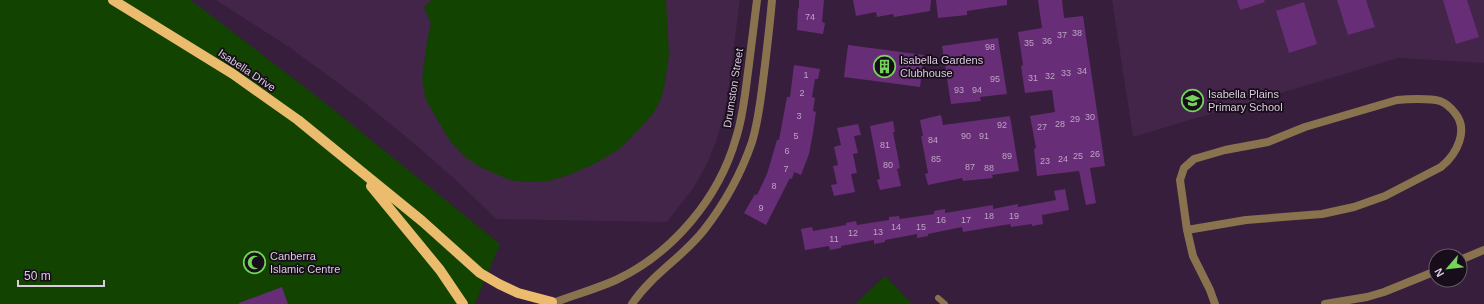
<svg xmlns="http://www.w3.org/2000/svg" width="1484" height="304" font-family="Helvetica,sans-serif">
<rect width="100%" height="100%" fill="#361e3c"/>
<path fill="#422549" d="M 216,0 L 740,0 L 728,93 L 723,118 L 717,139 L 707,164 L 694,187 L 667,222 L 496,219 L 459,183 L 410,140 L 361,100 L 289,47 Z
M 1112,0 L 1484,0 L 1484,63 L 1398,58 L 1133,137 Z"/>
<path fill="#124300" d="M 0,0 L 191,0 L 324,102 L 500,244 L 475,304 L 0,304 Z
M 431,0 L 666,0 L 669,54 L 665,83 L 661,99 L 652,115 L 621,148 L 596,163 L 569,175 L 548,181 L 525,182 L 510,180 L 496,174 L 480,167 L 465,157 L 450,141 L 433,112 L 426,100 L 422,79 L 427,41 L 431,24 L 424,7 Z
M 885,276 L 912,304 L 855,304 Z"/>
<path fill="#682d77" d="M 799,0 L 824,0 L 822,22 L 825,23 L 823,34 L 797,30 L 798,8 L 799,9 Z
M 853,0 L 931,0 L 930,11 L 894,17 L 893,14 L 877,17 L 876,12 L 856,16 Z
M 936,0 L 1007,0 L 1007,5 L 967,11 L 967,15 L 938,18 Z
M 1038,0 L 1062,0 L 1064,18 L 1083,16 L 1105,166 L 1090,168 L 1096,203 L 1086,205 L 1079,171 L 1037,176 L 1034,149 L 1036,148 L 1030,116 L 1055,112 L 1052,90 L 1025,93 L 1021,66 L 1023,65 L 1018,32 L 1042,28 Z
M 1237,0 L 1264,0 L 1265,2 L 1240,10 Z
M 1337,0 L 1366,0 L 1375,27 L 1348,35 Z
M 1443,0 L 1467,0 L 1479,37 L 1456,44 Z
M 1304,2 L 1317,44 L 1289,53 L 1276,11 Z
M 998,38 L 1007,94 L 980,97 L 981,101 L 951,104 L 942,46 Z
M 848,45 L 924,55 L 920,87 L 844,77 Z
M 794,65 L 820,69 L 818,79 L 815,79 L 812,97 L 815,98 L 813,111 L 816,112 L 813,133 L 809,154 L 801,175 L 794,172 L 792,179 L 790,178 L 766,225 L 744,213 L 755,194 L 757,195 L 767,174 L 777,140 L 779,140 L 787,97 L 790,97 Z
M 941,115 L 943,125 L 1010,116 L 1019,171 L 992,175 L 993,178 L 963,181 L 962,178 L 928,185 L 925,174 L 928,173 L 921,136 L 923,136 L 920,120 Z
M 893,121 L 895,132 L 893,132 L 900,168 L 897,169 L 901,186 L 880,190 L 877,180 L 880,179 L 870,126 Z
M 858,124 L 861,135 L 854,136 L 858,153 L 853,154 L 857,173 L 851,174 L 855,192 L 834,196 L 831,185 L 837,184 L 833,166 L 838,165 L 834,147 L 841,145 L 837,128 Z
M 1065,189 L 1069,210 L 1042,215 L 1043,224 L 1032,226 L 1032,224 L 1011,227 L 1010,224 L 963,232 L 962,227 L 928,234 L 928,236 L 917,238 L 917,234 L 885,240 L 885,242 L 874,244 L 874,240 L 841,246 L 841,248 L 830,250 L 829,246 L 805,250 L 801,229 L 812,227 L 813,231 L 846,225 L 846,223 L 856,221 L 857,225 L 889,220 L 889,217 L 899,216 L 900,219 L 934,214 L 934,211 L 945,209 L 945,213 L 993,205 L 993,209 L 1018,204 L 1018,207 L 1056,200 L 1054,191 Z
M 282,287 L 288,304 L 239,304 L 239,303 Z"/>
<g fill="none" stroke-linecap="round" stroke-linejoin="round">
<path stroke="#89734e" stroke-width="6" d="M 938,298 L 945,304"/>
<path stroke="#89734e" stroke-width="8" d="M 1187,230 L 1246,220 L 1322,214 L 1354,207 L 1385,196 L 1441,167 C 1457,154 1469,130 1455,113 C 1451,108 1446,103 1440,101 C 1430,98 1407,99 1397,100 L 1305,127 L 1268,142 L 1225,150 L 1194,159 L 1184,168 L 1180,180 L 1187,230 L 1193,256 L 1210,290 L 1215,304
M 1460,260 L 1484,250
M 1325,304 L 1367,297 L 1384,292 L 1436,271"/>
<path stroke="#89734e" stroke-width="8" d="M 553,303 C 574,295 596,289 616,280 C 673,253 719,198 736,138 C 743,117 745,94 748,72 C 751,48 754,24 757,0
M 632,304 C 651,275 683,257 704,230 C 725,203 741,174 752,142 C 759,119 761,96 764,73 C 767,48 770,24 772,0"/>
<path stroke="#ebbc6d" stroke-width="10" d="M 113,0 L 233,74 L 298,120 L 422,221 L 480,273 L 499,284 L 518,293 L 552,302
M 371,186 L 440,270 L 463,304"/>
</g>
<defs>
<symbol id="building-ring" viewBox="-11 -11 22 22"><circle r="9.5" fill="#180d1a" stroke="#75d25b" stroke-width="1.5"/><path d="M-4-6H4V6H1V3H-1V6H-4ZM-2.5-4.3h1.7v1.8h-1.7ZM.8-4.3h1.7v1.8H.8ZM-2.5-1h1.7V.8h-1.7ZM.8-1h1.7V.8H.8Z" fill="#75d25b"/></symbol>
<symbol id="school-ring" viewBox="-11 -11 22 22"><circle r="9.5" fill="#180d1a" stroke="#75d25b" stroke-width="1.5"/><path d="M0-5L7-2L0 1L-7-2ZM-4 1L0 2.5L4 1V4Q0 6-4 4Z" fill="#75d25b"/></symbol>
<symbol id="mosque-ring" viewBox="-11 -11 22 22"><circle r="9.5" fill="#180d1a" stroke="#75d25b" stroke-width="1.5"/><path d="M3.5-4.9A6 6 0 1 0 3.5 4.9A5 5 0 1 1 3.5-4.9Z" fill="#75d25b"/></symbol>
</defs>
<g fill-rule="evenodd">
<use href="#building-ring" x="872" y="54" width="25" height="25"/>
<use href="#school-ring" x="1180" y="88" width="25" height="25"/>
<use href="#mosque-ring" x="242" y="250" width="25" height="25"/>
</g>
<g text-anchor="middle" stroke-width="3.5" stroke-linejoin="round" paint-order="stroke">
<g font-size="9" fill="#bea4c4">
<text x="810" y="20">74</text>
<text x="1077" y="36">38</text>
<text x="1062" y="38">37</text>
<text x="1047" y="44">36</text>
<text x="1029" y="46">35</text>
<text x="990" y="50">98</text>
<text x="1082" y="74">34</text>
<text x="1066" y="76">33</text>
<text x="806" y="78">1</text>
<text x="1050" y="79">32</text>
<text x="1033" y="81">31</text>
<text x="995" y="82">95</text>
<text x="959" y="93">93</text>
<text x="977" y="93">94</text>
<text x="802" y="96">2</text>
<text x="799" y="119">3</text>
<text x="1090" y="120">30</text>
<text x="1075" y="122">29</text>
<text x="1060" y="127">28</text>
<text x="1002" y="128">92</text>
<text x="1042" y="130">27</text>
<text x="796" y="139">5</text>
<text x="966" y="139">90</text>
<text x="984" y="139">91</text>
<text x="933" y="143">84</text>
<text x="885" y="148">81</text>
<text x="787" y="154">6</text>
<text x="1095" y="157">26</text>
<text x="1007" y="159">89</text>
<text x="1078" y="159">25</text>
<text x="936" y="162">85</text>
<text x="1063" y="162">24</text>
<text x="1045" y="164">23</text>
<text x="888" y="168">80</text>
<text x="970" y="170">87</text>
<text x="989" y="171">88</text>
<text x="786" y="172">7</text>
<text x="774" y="189">8</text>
<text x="761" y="211">9</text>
<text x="989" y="219">18</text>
<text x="1014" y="219">19</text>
<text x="941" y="223">16</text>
<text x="966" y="223">17</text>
<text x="896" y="230">14</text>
<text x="921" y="230">15</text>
<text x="878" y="235">13</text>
<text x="853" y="236">12</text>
<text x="834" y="242">11</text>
</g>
<g font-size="11" fill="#dacbde" stroke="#180d1a" text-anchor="start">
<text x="900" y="64">Isabella Gardens<tspan x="900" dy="13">Clubhouse</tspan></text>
<text x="1208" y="98">Isabella Plains<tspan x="1208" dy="13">Primary School</tspan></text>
<text x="270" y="260">Canberra<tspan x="270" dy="13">Islamic Centre</tspan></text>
</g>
<g font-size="11" fill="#dacbde" stroke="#180d1a">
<text transform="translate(247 70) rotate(34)" y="4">Isabella Drive</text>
<text transform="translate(733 88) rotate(-81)" y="4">Drumston Street</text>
</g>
</g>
<g transform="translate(1448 268) rotate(242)"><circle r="19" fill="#180d1a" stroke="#665968"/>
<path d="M0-3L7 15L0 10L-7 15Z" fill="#75d25b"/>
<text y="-6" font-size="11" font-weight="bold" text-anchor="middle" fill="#dacbde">N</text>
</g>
<path d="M18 280v6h86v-6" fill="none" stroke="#dacbde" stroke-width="2"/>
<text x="24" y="280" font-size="12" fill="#dacbde" stroke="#180d1a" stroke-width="3" paint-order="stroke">50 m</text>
</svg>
